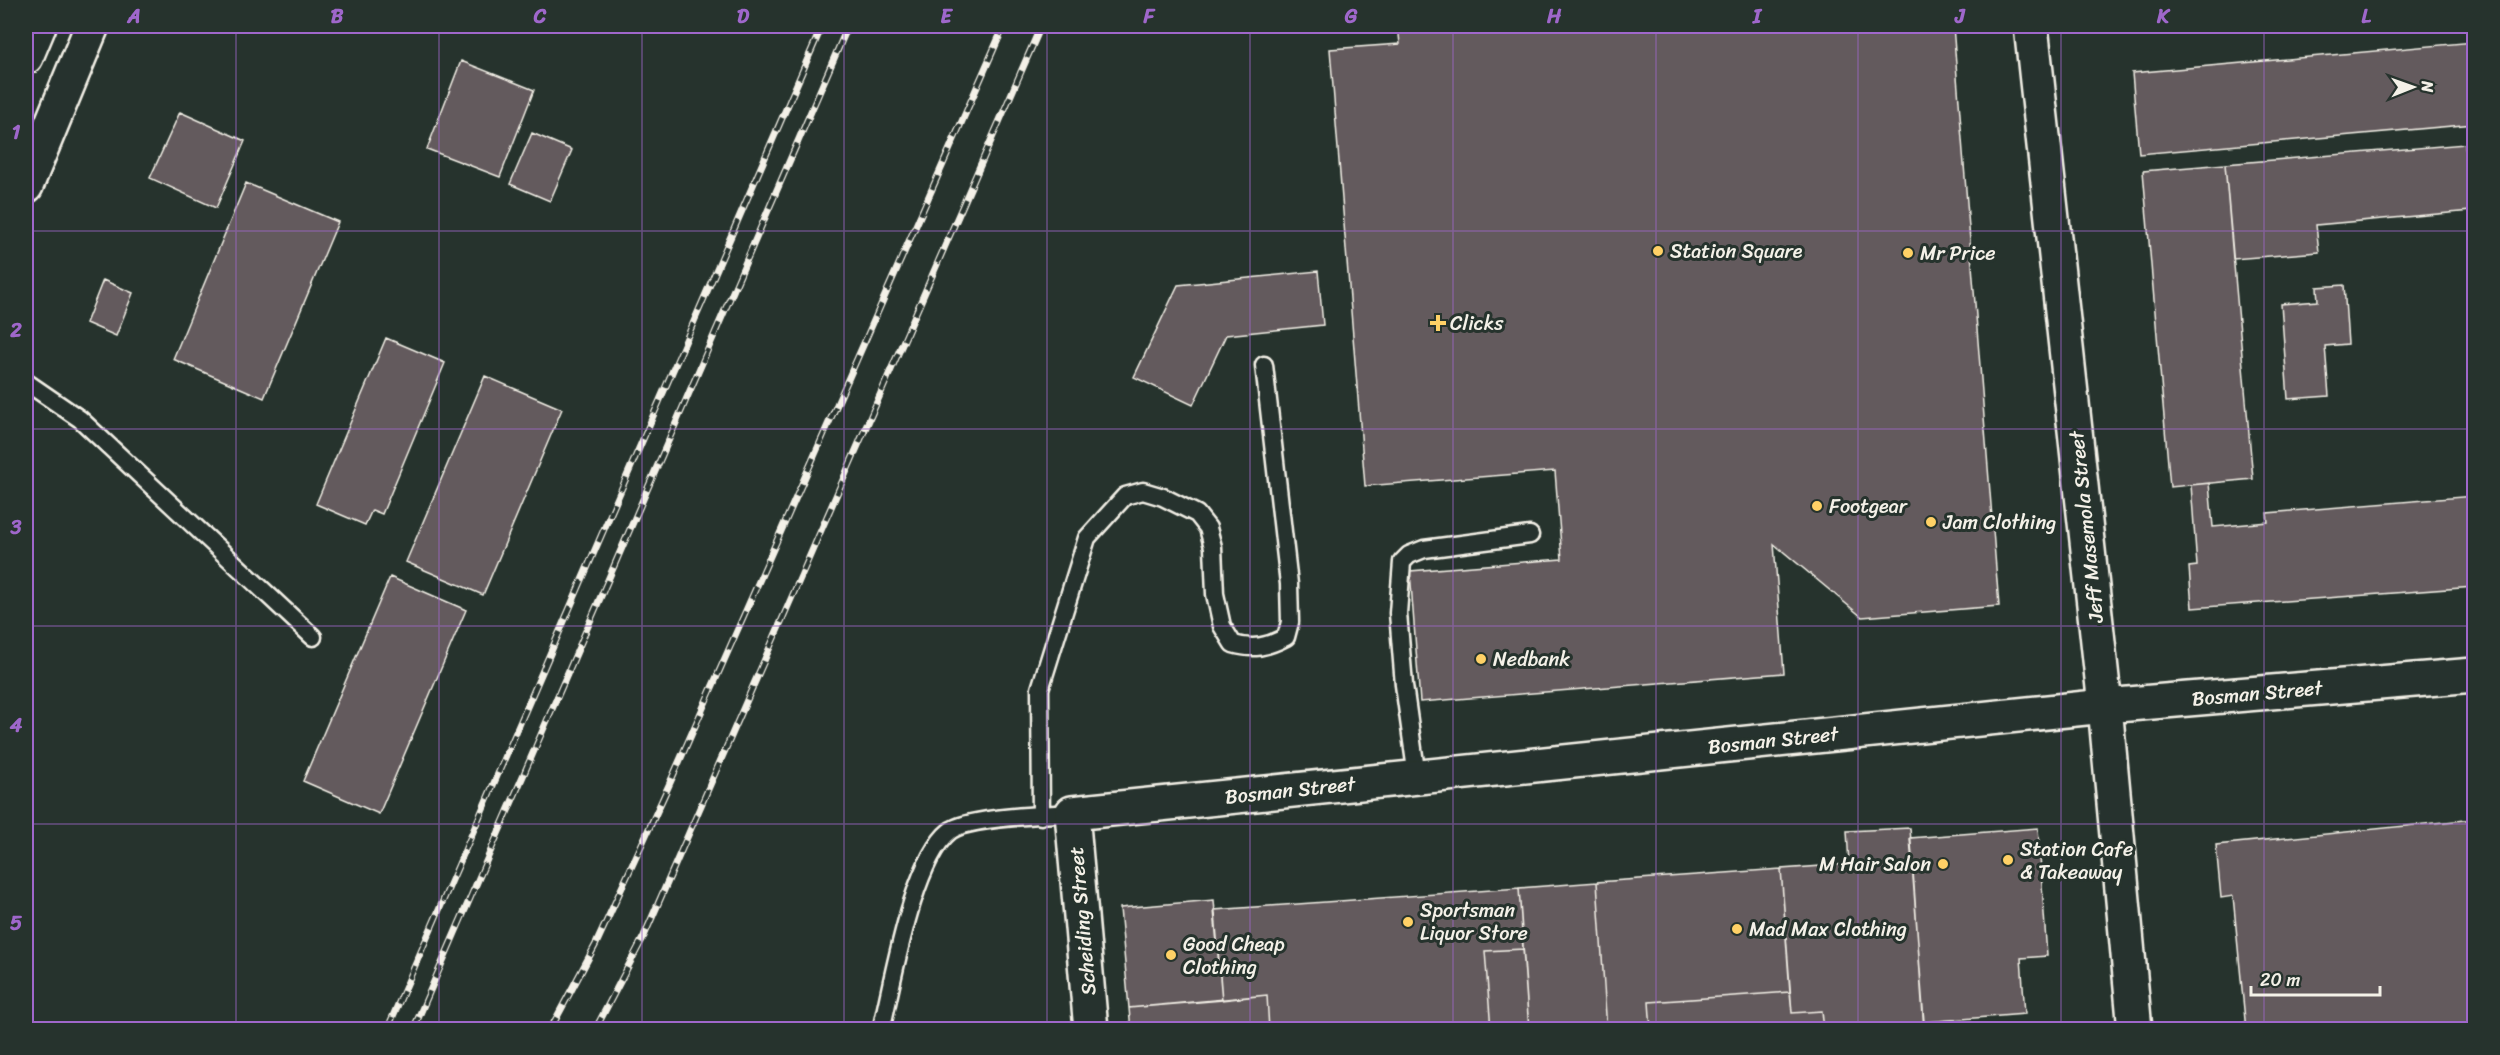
<svg xmlns="http://www.w3.org/2000/svg" width="2500" height="1055" font-family="Sriracha,sans-serif">
<rect width="100%" height="100%" fill="#26332d"/>
<filter id="ink" filterUnits="userSpaceOnUse"><feTurbulence type="fractalNoise" baseFrequency=".0167" numOctaves="2"/><feDisplacementMap in="SourceGraphic" scale="12" xChannelSelector="R" yChannelSelector="G"/><feConvolveMatrix kernelMatrix="1 2 1 2 8 2 1 2 1" color-interpolation-filters="sRGB"/></filter>
<g filter="url(#ink)">
<path fill="#645a5d" stroke="#f4f1e8" stroke-width="1.5" d="M 1398,26 L 1953,26 L 1999,606 L 1862,617 L 1774,544 L 1784,673 L 1420,702 L 1410,571 L 1562,559 L 1555,471 L 1365,486 L 1330,49 L 1400,44 Z
M 2118,26 L 2156,26 L 2119,30 Z
M 2474,42 L 2474,124 L 2139,154 L 2132,73 Z
M 461,61 L 534,90 L 500,177 L 427,149 Z
M 180,112 L 245,141 L 216,208 L 150,178 Z
M 532,133 L 572,150 L 550,201 L 510,184 Z
M 2474,143 L 2474,180 L 2468,181 L 2465,144 Z
M 2465,144 L 2471,211 L 2316,225 L 2319,252 L 2233,259 L 2225,164 Z
M 2225,164 L 2253,479 L 2170,487 L 2143,171 Z
M 246,183 L 338,222 L 264,398 L 173,359 Z
M 1318,271 L 1323,325 L 1226,335 L 1193,405 L 1134,377 L 1178,285 Z
M 103,280 L 133,293 L 116,336 L 86,323 Z
M 2344,285 L 2348,344 L 2325,346 L 2329,396 L 2288,399 L 2281,304 L 2318,301 L 2317,287 Z
M 386,338 L 445,363 L 382,514 L 372,510 L 365,525 L 316,504 Z
M 485,376 L 562,409 L 483,595 L 406,562 Z
M 2209,483 L 2213,527 L 2268,522 L 2267,513 L 2474,496 L 2474,587 L 2192,608 L 2189,567 L 2197,566 L 2191,485 Z
M 390,577 L 466,610 L 379,814 L 303,781 Z
M 2474,819 L 2474,1030 L 2246,1030 L 2233,896 L 2221,898 L 2216,845 Z
M 1910,828 L 1924,1030 L 1824,1030 L 1822,1011 L 1792,1013 L 1781,869 L 1849,864 L 1847,831 Z
M 2038,828 L 2047,956 L 2021,958 L 2025,1014 L 1924,1022 L 1910,838 Z
M 1781,869 L 1790,992 L 1649,1002 L 1651,1030 L 1607,1030 L 1597,882 Z
M 1597,882 L 1607,1030 L 1529,1030 L 1519,888 Z
M 1519,888 L 1523,949 L 1485,951 L 1491,1030 L 1269,1030 L 1267,995 L 1222,1000 L 1214,910 Z
M 1214,900 L 1222,1000 L 1129,1008 L 1120,908 Z
M 1523,949 L 1529,1030 L 1491,1030 L 1485,951 Z
M 1790,992 L 1792,1013 L 1822,1011 L 1824,1030 L 1651,1030 L 1649,1002 Z
M 1267,995 L 1269,1030 L 1131,1030 L 1129,1008 Z"/>
<g fill="none" stroke-linecap="round" stroke-linejoin="round">
<defs>
<path id="service" d="M 26,382 L 80,419 L 313,637
M 1417,777 L 1404,685 L 1398,613 L 1402,562 L 1409,555 L 1424,549 L 1530,535
M 1041,816 L 1040,689 L 1087,538 L 1125,496 L 1143,491 L 1163,497 L 1197,514 L 1208,528 L 1213,547 L 1215,594 L 1222,626 L 1233,644 C 1253,650 1267,647 1286,637 L 1290,622 L 1289,584 L 1264,365
M 881,1030 C 893,982 912,861 950,831 C 968,817 1046,815 1072,813"/>
<path id="minor" d="M 26,57 L 39,26
M 26,186 L 92,26"/>
<path id="secondary" d="M 2031,26 L 2105,706 L 2135,1030
M 1091,1030 L 1072,813 L 2105,706 L 2474,675"/>
</defs>
<use href="#service" stroke="#f4f1e8" stroke-width="21"/>
<use href="#minor" stroke="#f4f1e8" stroke-width="38"/>
<use href="#secondary" stroke="#f4f1e8" stroke-width="38"/>
<use href="#service" stroke="#26332d" stroke-width="16"/>
<use href="#minor" stroke="#26332d" stroke-width="33"/>
<use href="#secondary" stroke="#26332d" stroke-width="33"/>
<defs>
<path id="rail" d="M 387,1030 L 822,26
M 413,1030 L 848,26
M 550,1030 L 596,944 L 669,785 L 1004,26
M 595,1030 L 644,936 L 1041,26"/>
</defs>
<use href="#rail" stroke="#f4f1e8" stroke-width="7"/>
<use href="#rail" stroke="#26332d" stroke-width="4.5" stroke-dasharray="14" stroke-linecap="butt"/>
</g>
</g>
<path fill="none" stroke="#9f67cb" stroke-width="1.5" stroke-opacity="0.55" d="M 236,26 L 236,1030M 439,26 L 439,1030M 642,26 L 642,1030M 844,26 L 844,1030M 1047,26 L 1047,1030M 1250,26 L 1250,1030M 1453,26 L 1453,1030M 1656,26 L 1656,1030M 1858,26 L 1858,1030M 2061,26 L 2061,1030M 2264,26 L 2264,1030M 26,231 L 2474,231M 26,429 L 2474,429M 26,626 L 2474,626M 26,824 L 2474,824"/>
<g fill="#ffd166" stroke="#26332d" stroke-width="2">
<circle cx="1658" cy="251" r="6"/>
<circle cx="1908" cy="253" r="6"/>
<path d="M1435 314h6v6h6v6h-6v6h-6v-6h-6v-6h6z"/>
<circle cx="1817" cy="506" r="6"/>
<circle cx="1931" cy="522" r="6"/>
<circle cx="1481" cy="659" r="6"/>
<circle cx="2008" cy="860" r="6"/>
<circle cx="1943" cy="864" r="6"/>
<circle cx="1408" cy="922" r="6"/>
<circle cx="1737" cy="929" r="6"/>
<circle cx="1171" cy="955" r="6"/>
</g>
<g text-anchor="middle" stroke-width="6" stroke-linejoin="round" paint-order="stroke">
<g font-size="20" fill="#f4f1e8" stroke="#26332d" text-anchor="start">
<text x="1670" y="258">Station Square</text>
<text x="1920" y="260">Mr Price</text>
<text x="1450" y="330">Clicks</text>
<text x="1829" y="513">Footgear</text>
<text x="1943" y="529">Jam Clothing</text>
<text x="1493" y="666">Nedbank</text>
<text x="2020" y="856">Station Cafe<tspan x="2020" dy="23">&amp; Takeaway</tspan></text>
<text x="1931" y="871" text-anchor="end">M Hair Salon</text>
<text x="1420" y="917">Sportsman<tspan x="1420" dy="23">Liquor Store</tspan></text>
<text x="1749" y="936">Mad Max Clothing</text>
<text x="1183" y="951">Good Cheap<tspan x="1183" dy="23">Clothing</tspan></text>
</g>
<g font-size="20" fill="#f4f1e8" stroke="#26332d">
<text transform="translate(2086 527) rotate(-96)" y="7">Jeff Masemola Street</text>
<text transform="translate(2257 693) rotate(-5)" y="7">Bosman Street</text>
<text transform="translate(1773 740) rotate(-6)" y="7">Bosman Street</text>
<text transform="translate(1290 790) rotate(-6)" y="7">Bosman Street</text>
<text transform="translate(1082 921) rotate(-95)" y="7">Scheiding Street</text>
</g>
</g>
<rect width="2500" height="1055" fill="none" stroke="#26332d" stroke-width="66"/>
<g transform="translate(2413 87) rotate(89)" stroke="#26332d" stroke-width="4.5" paint-order="stroke">
<path d="M0-4.5L10 22L0 15L-10 22Z" fill="#f4f1e8"/>
<text y="-9" font-size="16" font-weight="bold" text-anchor="middle" fill="#f4f1e8">N</text>
</g>
<path d="M2251 986v9h129v-9" fill="none" stroke="#f4f1e8" stroke-width="3"/>
<text x="2260" y="986" font-size="18" fill="#f4f1e8" stroke="#26332d" stroke-width="4.5" paint-order="stroke">20 m</text>
<rect x="33" y="33" width="2434" height="989" fill="none" stroke="#9f67cb" stroke-width="2"/>
<g font-size="20" text-anchor="middle" font-weight="bold" fill="#9f67cb">
<text x="134" y="23">A</text>
<text x="337" y="23">B</text>
<text x="540" y="23">C</text>
<text x="743" y="23">D</text>
<text x="946" y="23">E</text>
<text x="1149" y="23">F</text>
<text x="1351" y="23">G</text>
<text x="1554" y="23">H</text>
<text x="1757" y="23">I</text>
<text x="1960" y="23">J</text>
<text x="2163" y="23">K</text>
<text x="2366" y="23">L</text>
<text x="16" y="139">1</text>
<text x="16" y="337">2</text>
<text x="16" y="534">3</text>
<text x="16" y="732">4</text>
<text x="16" y="930">5</text>
</g>
</svg>
